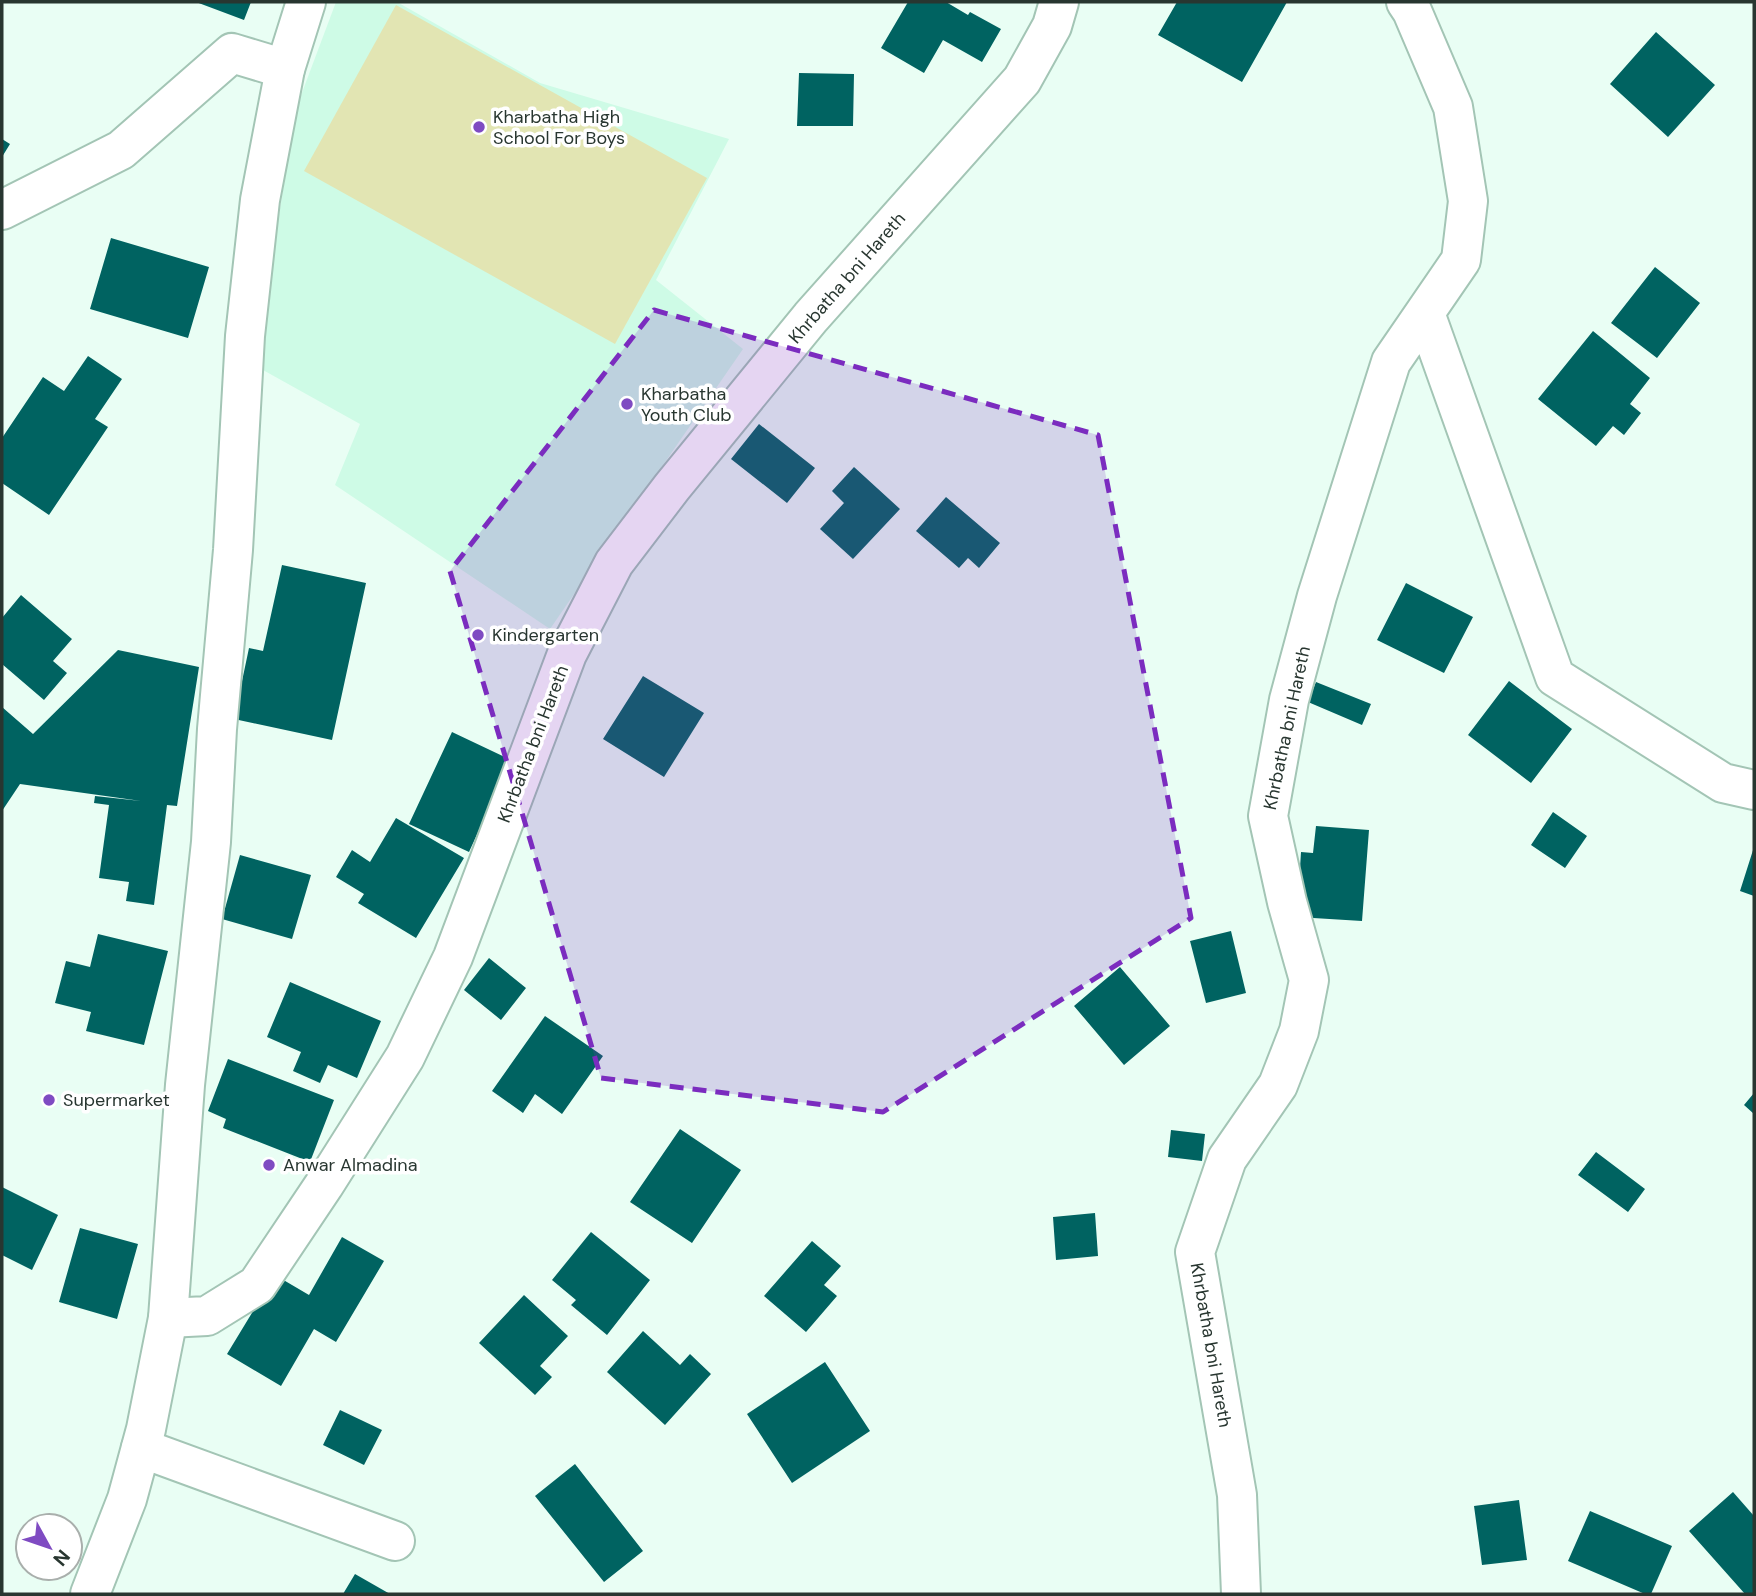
<svg xmlns="http://www.w3.org/2000/svg" width="1756" height="1596" font-family="'DM Sans',sans-serif">
<rect width="100%" height="100%" fill="#e9fef4"/>
<path fill="#cefbe6" d="M 336,2 L 397,2 L 540,83 L 729,139 L 656,280 L 743,349 L 550,629 L 335,485 L 360,424 L 254,365 L 297,106 Z"/>
<path fill="#e2e5b3" d="M 396,5 L 707,178 L 615,344 L 304,171 Z"/>
<path fill="#006361" d="M 196,2 L 251,2 L 244,20 Z
M 908,2 L 946,2 L 968,15 L 970,12 L 1001,29 L 982,62 L 943,40 L 924,73 L 881,48 Z
M 1177,2 L 1287,2 L 1242,82 L 1158,35 Z
M 1656,32 L 1715,85 L 1668,137 L 1610,84 Z
M 799,73 L 854,74 L 853,126 L 797,126 Z
M 2,139 L 10,144 L 2,157 Z
M 111,238 L 209,267 L 188,338 L 90,309 Z
M 1655,267 L 1700,303 L 1657,358 L 1611,323 Z
M 1593,331 L 1650,378 L 1630,404 L 1641,413 L 1624,435 L 1613,426 L 1596,446 L 1538,399 Z
M 88,356 L 122,379 L 95,419 L 108,427 L 49,515 L 2,483 L 2,438 L 43,377 L 64,391 Z
M 759,424 L 815,468 L 787,503 L 731,459 Z
M 854,467 L 900,509 L 853,559 L 820,529 L 844,503 L 832,491 Z
M 946,497 L 1000,543 L 979,568 L 968,558 L 959,568 L 916,531 Z
M 282,565 L 366,583 L 332,740 L 234,719 L 249,648 L 263,651 Z
M 1406,583 L 1473,617 L 1444,673 L 1377,640 Z
M 21,595 L 72,639 L 53,661 L 67,673 L 44,700 L 2,664 L 2,618 Z
M 118,650 L 199,667 L 177,806 L 167,805 L 154,905 L 126,901 L 129,882 L 99,878 L 109,805 L 94,803 L 95,796 L 141,801 L 20,784 L 2,811 L 2,707 L 33,734 Z
M 643,676 L 704,713 L 664,777 L 603,739 Z
M 1509,681 L 1572,729 L 1531,783 L 1468,735 Z
M 1316,682 L 1371,704 L 1362,725 L 1308,702 Z
M 452,732 L 511,760 L 469,852 L 409,824 Z
M 1553,812 L 1587,836 L 1565,868 L 1531,845 Z
M 396,818 L 464,858 L 416,938 L 358,903 L 364,894 L 336,877 L 352,850 L 370,862 Z
M 1316,826 L 1369,830 L 1362,921 L 1297,917 L 1301,852 L 1313,853 Z
M 1754,847 L 1754,896 L 1740,891 Z
M 240,855 L 311,875 L 292,939 L 222,919 Z
M 1231,931 L 1246,993 L 1206,1003 L 1190,941 Z
M 98,934 L 168,951 L 144,1045 L 86,1031 L 91,1012 L 55,1003 L 66,961 L 90,967 Z
M 489,958 L 526,988 L 501,1020 L 464,990 Z
M 1120,967 L 1170,1026 L 1124,1065 L 1074,1006 Z
M 290,982 L 381,1021 L 357,1078 L 328,1065 L 320,1083 L 293,1071 L 301,1052 L 267,1037 Z
M 545,1016 L 603,1056 L 562,1114 L 535,1094 L 523,1113 L 492,1091 Z
M 228,1059 L 334,1100 L 310,1162 L 223,1128 L 226,1119 L 208,1111 Z
M 1754,1093 L 1754,1114 L 1744,1105 Z
M 680,1129 L 741,1170 L 692,1243 L 630,1202 Z
M 1171,1130 L 1205,1134 L 1202,1161 L 1168,1157 Z
M 1596,1152 L 1645,1189 L 1628,1212 L 1578,1175 Z
M 2,1187 L 58,1215 L 32,1270 L 2,1255 Z
M 1095,1213 L 1098,1256 L 1056,1260 L 1053,1217 Z
M 80,1228 L 138,1244 L 117,1319 L 59,1302 Z
M 591,1232 L 650,1280 L 607,1335 L 571,1305 L 576,1300 L 552,1280 Z
M 342,1237 L 384,1261 L 336,1342 L 314,1329 L 281,1386 L 227,1354 L 275,1275 L 309,1295 Z
M 812,1241 L 841,1266 L 824,1285 L 837,1296 L 806,1332 L 764,1296 Z
M 524,1295 L 568,1336 L 540,1366 L 552,1377 L 535,1395 L 479,1343 Z
M 643,1331 L 680,1365 L 690,1354 L 711,1374 L 665,1425 L 607,1372 Z
M 825,1362 L 870,1431 L 792,1483 L 747,1414 Z
M 340,1410 L 382,1430 L 364,1465 L 323,1445 Z
M 575,1464 L 643,1551 L 604,1582 L 535,1496 Z
M 1733,1492 L 1754,1516 L 1754,1594 L 1745,1594 L 1689,1531 Z
M 1519,1500 L 1527,1560 L 1482,1565 L 1474,1506 Z
M 1590,1511 L 1672,1546 L 1651,1594 L 1645,1594 L 1568,1561 Z
M 355,1574 L 390,1594 L 343,1594 Z"/>
<g fill="none" stroke-linecap="round" stroke-linejoin="round">
<defs>
<path id="minor" d="M 2,210 L 121,150 L 232,53 L 285,69
M 1425,313 L 1555,677 L 1723,783 L 1754,790
M 168,1318 L 207,1316 L 257,1285 L 324,1185 L 405,1057 L 453,957 L 567,654 L 614,563 L 672,487 L 811,317 L 1022,80 L 1052,26 L 1059,2
M 141,1448 L 395,1541
M 1241,1594 L 1237,1495 L 1195,1252 L 1227,1159 L 1278,1085 L 1299,1031 L 1309,980 L 1287,902 L 1268,816 L 1289,700 L 1317,596 L 1391,362 L 1461,260 L 1468,201 L 1453,107 L 1412,11 L 1406,2"/>
<path id="tertiary" d="M 90,1594 L 127,1499 L 146,1429 L 168,1318 L 185,1085 L 211,842 L 217,729 L 233,550 L 245,336 L 260,200 L 285,69 L 306,2"/>
</defs>
<use href="#minor" stroke="#a3c5b5" stroke-width="42"/>
<use href="#tertiary" stroke="#a3c5b5" stroke-width="42"/>
<use href="#minor" stroke="#fff" stroke-width="38"/>
<use href="#tertiary" stroke="#fff" stroke-width="38"/>
</g>
<path fill="#7b2cbf" fill-opacity="0.2" stroke="#7b2cbf" stroke-width="5" stroke-dasharray="14 9" stroke-linejoin="round" d="M 654,310 L 1098,435 L 1191,918 L 883,1112 L 601,1078 L 450,571 Z"/>
<g fill="#7f4bc2" stroke="#fff" stroke-width="2.5">
<circle cx="479" cy="127" r="7"/>
<circle cx="627" cy="404" r="7"/>
<circle cx="478" cy="635" r="7"/>
<circle cx="49" cy="1100" r="7"/>
<circle cx="269" cy="1165" r="7"/>
</g>
<g text-anchor="middle" stroke-width="7" stroke-linejoin="round" paint-order="stroke">
<g font-size="18" fill="#283630" stroke="#fff" text-anchor="start">
<text x="493" y="123">Kharbatha High<tspan x="493" dy="21">School For Boys</tspan></text>
<text x="641" y="400">Kharbatha<tspan x="641" dy="21">Youth Club</tspan></text>
<text x="492" y="641">Kindergarten</text>
<text x="63" y="1106">Supermarket</text>
<text x="283" y="1171">Anwar Almadina</text>
</g>
<g font-size="18" fill="#283630" stroke="#fff">
<text transform="translate(847 278) rotate(-49)" y="6">Khrbatha bni Hareth</text>
<text transform="translate(1287 728) rotate(-78)" y="6">Khrbatha bni Hareth</text>
<text transform="translate(533 744) rotate(-69)" y="6">Khrbatha bni Hareth</text>
<text transform="translate(1211 1345) rotate(80)" y="6">Khrbatha bni Hareth</text>
</g>
</g>
<rect width="1756" height="1596" fill="none" stroke="#283630" stroke-width="7"/>
<g transform="translate(49 1547) rotate(130)"><circle r="33" fill="#ffffff" stroke="#a9afac" stroke-width="2"/>
<path d="M0-5L12 26L0 18L-12 26Z" fill="#7f4bc2"/>
<text y="-10" font-size="19" font-weight="bold" text-anchor="middle" fill="#283630">N</text>
</g>
</svg>
